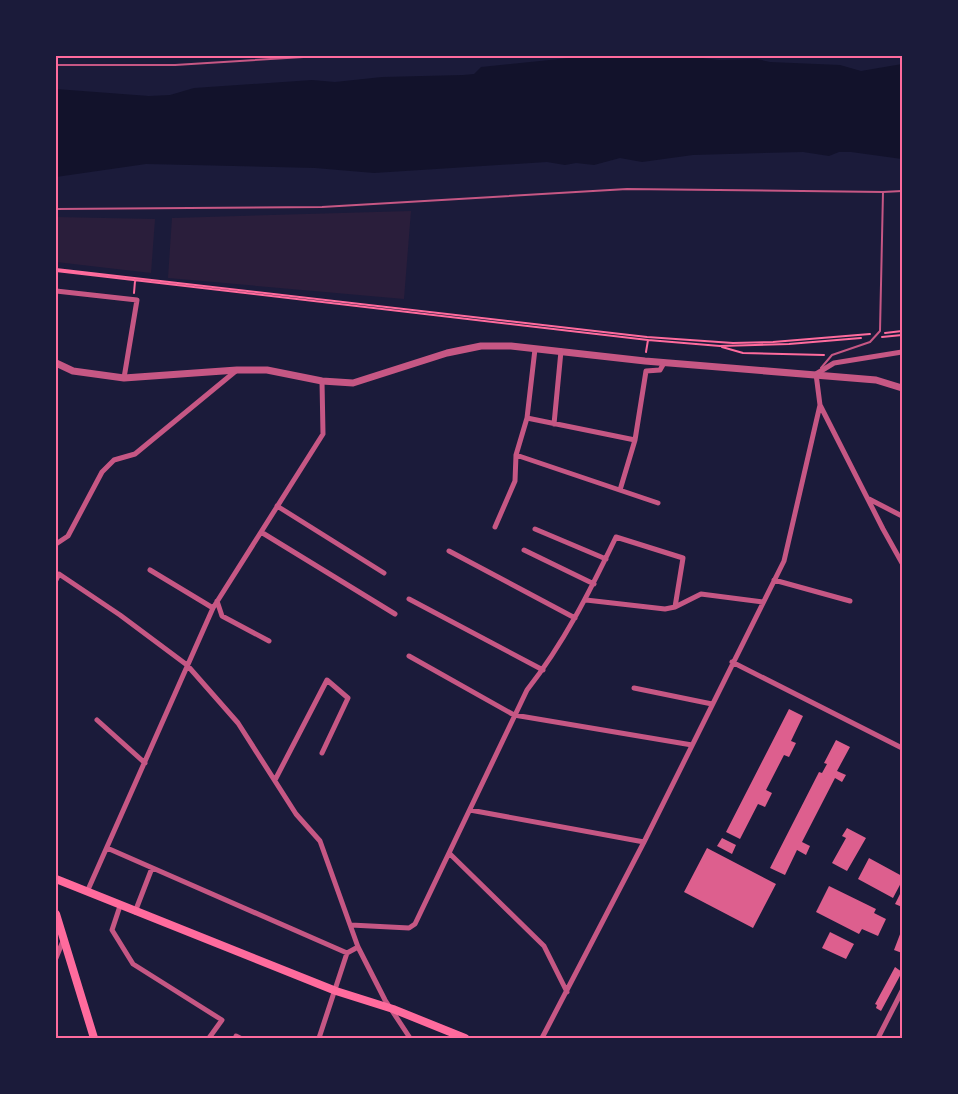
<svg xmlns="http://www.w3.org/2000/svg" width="958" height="1094" font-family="Poppins,sans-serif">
<rect width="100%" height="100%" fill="#1b1b3a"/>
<path fill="#2a1e3b" d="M 411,211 L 404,299 L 168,278 L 172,218 Z
M 56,217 L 155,219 L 151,273 L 56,262 Z"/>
<path fill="#12122b" d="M 630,56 L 685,56 L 719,60 L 757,59 L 770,62 L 840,65 L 861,71 L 902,64 L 902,159 L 851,152 L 839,152 L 829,156 L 803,152 L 693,155 L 642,162 L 620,158 L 594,165 L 576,163 L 565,165 L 547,162 L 374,173 L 315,168 L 146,164 L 56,177 L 56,89 L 149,96 L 170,95 L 194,88 L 312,80 L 335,82 L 382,77 L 463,75 L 474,74 L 481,67 L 569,58 Z"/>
<path fill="#dd5f8e" d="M 789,709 L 803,716 L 791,741 L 796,743 L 789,757 L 784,755 L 766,790 L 772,793 L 765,807 L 758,804 L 740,839 L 726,832 Z
M 836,740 L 850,747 L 837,771 L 846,775 L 842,782 L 835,778 L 802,842 L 810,846 L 806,855 L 797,850 L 785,875 L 770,868 L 819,772 L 822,773 L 827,764 L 824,763 Z
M 847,828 L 866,838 L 847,871 L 832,863 L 846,838 L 842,836 Z
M 722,838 L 736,845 L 732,854 L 717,846 Z
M 707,848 L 776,884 L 753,928 L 684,892 Z
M 869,858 L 902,876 L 902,881 L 893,898 L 858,879 Z
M 829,886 L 876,909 L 874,913 L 886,919 L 878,936 L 862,929 L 859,934 L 816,912 Z
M 900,894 L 902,895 L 902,907 L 895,904 Z
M 902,929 L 902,953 L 894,950 Z
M 830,932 L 854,944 L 846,959 L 822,948 Z
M 895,967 L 902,972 L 881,1011 L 876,1008 L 877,1005 L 875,1004 Z"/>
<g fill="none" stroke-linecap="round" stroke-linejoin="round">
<path stroke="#ff6b9d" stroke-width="2" d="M 56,269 L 647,337 L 733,343 L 773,342 L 870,334
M 56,271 L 648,340 L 720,346 L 789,344 L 861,338
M 134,293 L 135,281
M 885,333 L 902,331
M 882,337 L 902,335
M 722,347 L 743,353 L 824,355
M 646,352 L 648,340"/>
<path stroke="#c65784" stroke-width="2" d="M 56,65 L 175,65 L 320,56
M 56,209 L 322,207 L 627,189 L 883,192
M 821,368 L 832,355 L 870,342 L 880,331 L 883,192 L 902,191"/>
<path stroke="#c65784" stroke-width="5" d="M 56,291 L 137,300 L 124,378
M 820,405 L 883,529 L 902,563
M 527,418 L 635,440
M 554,424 L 561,351
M 516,455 L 527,418 L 535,349
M 620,490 L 635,440 L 646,371 L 660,370 L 664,363
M 869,499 L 902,516
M 277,506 L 384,573
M 495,527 L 515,481 L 516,455 L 658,503
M 535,529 L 606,559
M 261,532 L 395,614
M 56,544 L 68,536 L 102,472 L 114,460 L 135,454 L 237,370
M 524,550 L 594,584
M 449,551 L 575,618
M 150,570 L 213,608
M 56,580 L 59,574 L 120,615 L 187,665 L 238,723 L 296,814 L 320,841 L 358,947 L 385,1000 L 410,1038
M 774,580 L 850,601
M 409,599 L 543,670
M 586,600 L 665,609 L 675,607
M 217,601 L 222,616 L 269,641
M 409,656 L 514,715 L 692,745
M 732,662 L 902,748
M 634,688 L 712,704
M 97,720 L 145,763
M 275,780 L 327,680 L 348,698 L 322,753
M 470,810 L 644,842
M 107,848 L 347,953 L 358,947
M 449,853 L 544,946 L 567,992
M 87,892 L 213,608 L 323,434 L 322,381
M 120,906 L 112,930 L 133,964 L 222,1020 L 209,1038
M 135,912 L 152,868
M 351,925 L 409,928 L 415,924 L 527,690 C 564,643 590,591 616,537 L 683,558 L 675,607 L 701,594 L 763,602
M 56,958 L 63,941
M 236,1036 L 240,1038
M 319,1038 L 347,953
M 542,1038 L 644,842 L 784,561 L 820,405 L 816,374 L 834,363 L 902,352
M 878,1038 L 902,991"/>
<path stroke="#c65784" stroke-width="7" d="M 56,363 L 73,371 L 124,378 L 237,370 L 267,370 L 322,381 L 353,383 L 447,353 L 481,346 L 511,346 L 645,361 L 876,380 L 902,388"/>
<path stroke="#ff6b9d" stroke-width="8" d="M 56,879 L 336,991 L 393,1009 L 465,1038
M 56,914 L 94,1038"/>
</g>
<rect width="958" height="1094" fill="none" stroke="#1b1b3a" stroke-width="114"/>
<rect x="57" y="57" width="844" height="980" fill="none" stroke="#ff6b9d" stroke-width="2"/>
</svg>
